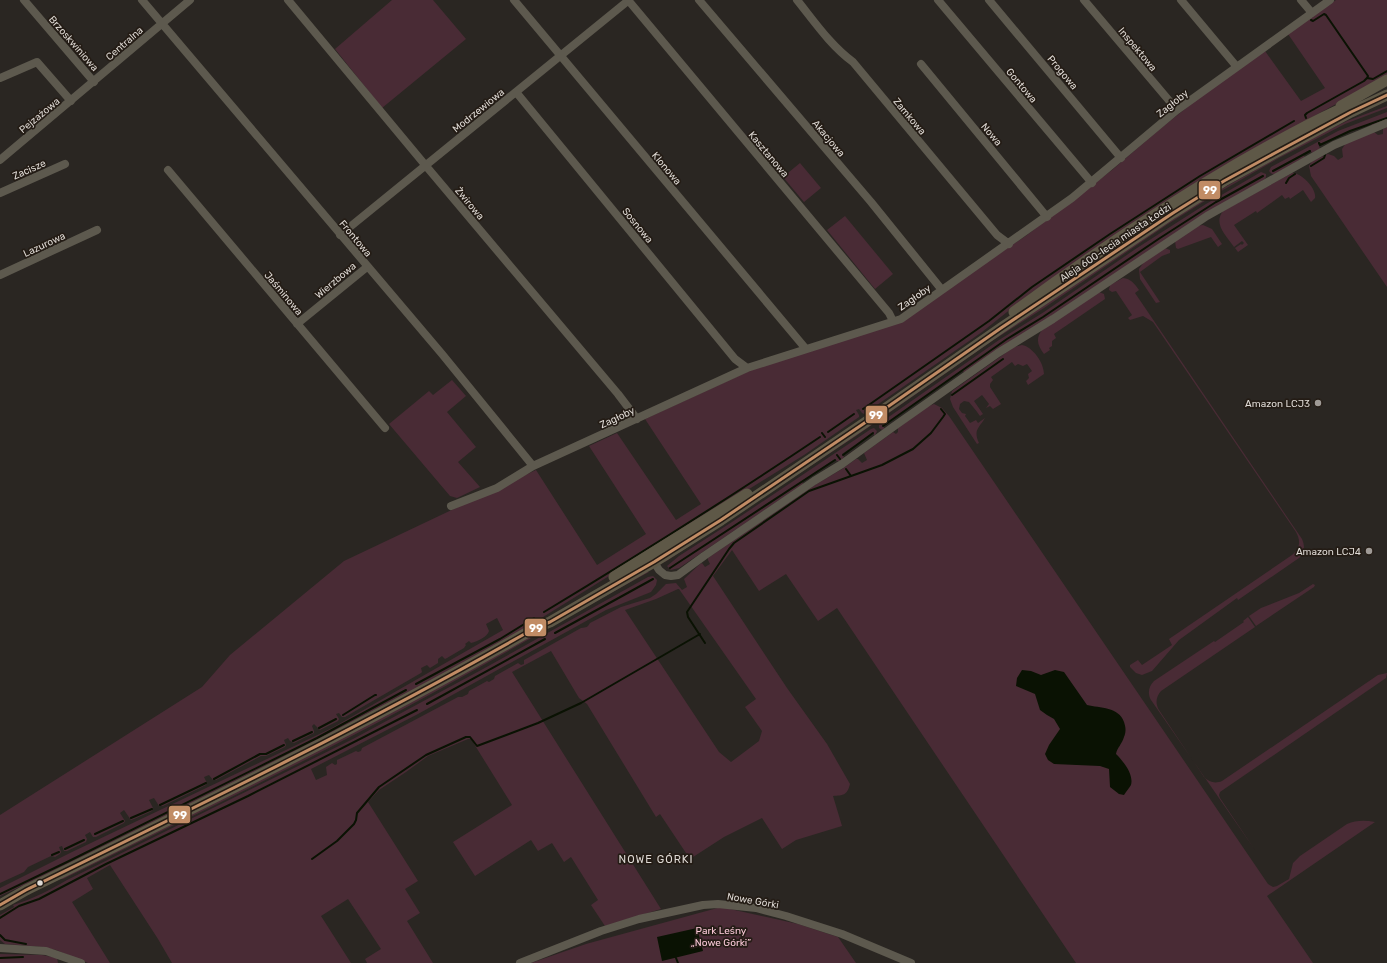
<svg xmlns="http://www.w3.org/2000/svg" width="1387" height="963" font-family="Rubik,sans-serif">
<rect width="100%" height="100%" fill="#2a2622"/>
<path fill="#492b35" fill-rule="evenodd" d="M 392,0 L 433,0 L 466,39 L 382,108 L 335,49 Z
M 1336,0 L 1387,0 L 1387,76 L 1276,137 L 1031,293 L 982,332 L 864,414 L 862,413 L 859,409 L 856,410 L 859,415 L 859,417 L 804,455 L 514,635 L 339,731 L 35,880 L 0,896 L 0,888 L 72,852 L 332,728 L 503,630 L 497,618 L 486,624 L 489,631 C 487,637 478,641 471,643 L 469,641 L 465,644 L 466,645 L 464,648 L 447,658 L 445,659 L 442,656 L 438,659 L 438,663 L 430,668 L 427,665 L 421,668 L 422,672 L 421,673 L 345,717 L 342,717 L 339,713 L 336,714 L 339,719 L 338,721 L 320,730 L 314,724 L 312,726 L 314,731 L 314,733 L 294,743 L 290,741 L 288,738 L 284,740 L 286,745 L 285,747 L 266,756 L 261,756 L 216,780 L 213,780 L 209,775 L 204,777 L 207,783 L 206,785 L 163,806 L 159,806 L 154,798 L 149,800 L 153,808 L 152,811 L 134,819 L 131,820 L 124,810 L 120,813 L 125,821 L 124,823 L 96,837 L 93,837 L 90,832 L 85,835 L 87,839 L 86,842 L 67,851 L 64,851 L 62,846 L 59,847 L 61,852 L 60,854 L 55,857 L 51,856 L 28,867 L 24,872 L 0,883 L 0,815 L 202,687 L 230,655 L 344,561 L 536,470 L 597,565 L 646,534 L 589,446 L 617,433 L 676,520 L 701,504 L 645,419 L 749,371 L 896,323 L 1027,235 L 1112,170 L 1160,129 L 1200,97 L 1265,51 L 1301,101 L 1325,88 L 1288,34 Z
M 1387,106 L 1387,108 L 1345,124 L 1279,158 L 1216,194 L 1168,224 L 1044,308 L 992,341 L 856,436 L 665,562 L 666,560 L 1003,331 L 1040,308 L 1115,257 L 1203,200 L 1234,182 L 1322,133 L 1347,121 Z
M 1387,112 L 1387,120 L 1372,126 L 1371,123 L 1321,144 L 1320,142 L 1318,143 L 1320,149 L 1312,153 L 1310,150 L 1303,154 L 1305,157 L 1275,174 L 1272,174 L 1269,171 L 1271,167 L 1338,131 Z
M 1387,127 L 1387,287 L 1311,176 L 1309,166 L 1312,161 L 1328,154 L 1334,156 L 1338,160 L 1343,157 L 1342,149 L 1346,143 L 1374,132 L 1378,135 L 1383,134 L 1383,129 Z
M 800,163 L 821,188 L 804,202 L 783,177 Z
M 1261,172 L 1266,174 L 1266,177 L 1265,179 L 965,373 L 962,370 L 883,426 L 885,429 L 882,430 L 879,428 L 879,425 L 880,423 L 999,340 L 1044,312 L 1137,248 L 1206,204 Z
M 1292,173 C 1302,173 1317,189 1315,198 L 1311,202 L 1303,190 L 1290,199 L 1289,197 L 1285,199 L 1282,195 L 1257,213 L 1256,211 L 1234,225 L 1248,245 L 1238,252 L 1235,248 L 1241,244 L 1242,245 L 1244,243 L 1242,241 L 1234,247 C 1226,235 1213,224 1223,211 Z
M 845,216 L 893,274 L 875,289 L 827,230 Z
M 1203,225 L 1212,229 L 1222,244 L 1218,247 L 1211,237 L 1178,249 L 1176,248 L 1175,241 L 1197,226 Z
M 1165,248 L 1170,250 L 1170,253 L 1162,256 L 1140,272 L 1160,302 L 1156,303 L 1140,279 L 1139,269 L 1144,262 Z
M 1123,278 C 1131,279 1134,283 1139,290 L 1135,293 L 1302,539 C 1305,546 1305,553 1299,558 L 1238,600 L 1237,598 L 1179,640 L 1152,671 L 1142,675 L 1136,673 L 1130,667 L 1130,665 L 1138,660 L 1142,665 L 1172,645 L 1169,639 L 1292,555 C 1300,549 1301,541 1296,532 L 1153,322 L 1143,316 L 1130,320 L 1128,318 L 1132,315 L 1116,291 L 1112,292 L 1109,290 L 1110,285 Z
M 1099,292 L 1104,294 L 1105,299 L 1054,334 L 1056,338 L 1052,341 L 1052,346 L 1049,348 L 1050,350 L 1044,354 C 1038,346 1035,339 1042,330 Z
M 1022,345 C 1033,347 1044,363 1044,374 L 1028,385 L 1026,381 L 1029,378 L 1028,374 L 1032,371 L 1027,364 L 1023,366 L 1018,364 L 1015,366 L 1012,362 L 991,377 L 993,380 L 990,384 L 990,387 L 1001,404 L 993,409 L 990,406 L 986,408 L 989,404 L 982,395 L 974,401 L 983,414 L 980,416 C 976,410 973,407 969,402 L 964,401 L 960,404 L 959,409 L 962,413 L 966,414 L 965,416 L 970,423 L 976,420 L 978,423 L 985,418 C 979,428 973,430 979,443 L 977,444 L 953,407 L 950,399 L 952,391 L 1014,347 Z
M 452,380 L 466,396 L 447,412 L 476,447 L 458,462 L 480,487 L 457,498 L 450,496 L 389,424 L 429,391 L 433,395 Z
M 934,404 L 942,408 L 949,416 L 1268,884 L 1273,887 L 1277,886 L 1289,879 L 1293,863 L 1300,856 L 1347,824 C 1356,820 1365,820 1375,822 L 1267,896 L 1313,963 L 1076,963 L 837,608 L 818,621 L 786,574 L 759,591 L 732,550 L 713,576 L 787,688 L 827,744 L 850,784 C 847,796 843,795 833,796 L 842,826 L 796,840 L 782,849 L 762,818 L 724,837 L 690,859 L 660,814 L 656,817 L 587,704 L 579,698 L 551,651 L 512,672 L 661,909 L 605,926 L 591,905 L 598,900 L 571,857 L 564,862 L 552,843 L 538,851 L 531,840 L 475,876 L 453,842 L 512,805 L 471,739 L 468,739 L 428,756 L 406,772 L 379,790 L 368,802 L 418,881 L 405,889 L 420,913 L 407,921 L 433,963 L 367,963 L 365,959 L 381,949 L 348,899 L 321,916 L 351,963 L 172,963 L 158,939 L 110,865 L 87,878 L 93,889 L 72,902 L 110,963 L 88,963 L 56,950 L 43,947 L 5,944 L 0,940 L 0,915 L 14,907 L 13,905 C 33,899 50,890 67,880 L 353,739 L 483,669 L 648,577 L 653,576 L 657,580 L 656,585 L 651,592 L 606,610 L 418,714 L 311,769 L 316,780 L 327,775 L 326,767 L 332,763 L 335,765 L 337,764 L 337,760 L 356,751 L 358,752 L 361,751 L 362,748 L 458,697 L 462,697 L 468,694 L 469,691 L 487,681 L 489,682 L 494,679 L 495,676 L 518,663 L 521,665 L 524,664 L 524,660 L 581,628 C 587,627 587,628 590,623 L 621,607 L 650,598 L 656,594 L 666,584 L 676,583 L 682,590 L 687,587 L 684,579 L 700,564 L 702,563 L 705,567 L 710,564 L 708,560 L 708,558 L 815,485 L 842,469 L 856,459 L 858,459 L 862,463 L 867,460 L 864,453 L 893,432 L 896,434 L 898,432 L 898,428 L 927,407 ZM 678,589 L 679,589 L 756,699 L 745,707 L 762,731 L 759,741 L 731,762 L 719,752 L 625,610 L 656,599 Z
M 874,428 L 877,431 L 875,436 L 873,433 L 842,454 L 844,457 L 842,459 L 866,442 L 845,458 L 817,475 L 839,461 L 837,461 L 835,459 L 802,481 L 803,484 L 679,568 L 671,570 L 667,566 L 679,556 L 732,522 L 871,429 Z
M 646,572 L 649,572 C 567,617 487,664 405,708 C 293,768 178,823 63,879 L 59,879 Z
M 1313,584 L 1315,585 L 1314,587 L 1256,626 L 1249,616 L 1261,608 L 1299,593 Z
M 1248,617 L 1255,627 L 1161,691 C 1156,697 1155,703 1159,710 L 1204,777 C 1209,782 1215,784 1222,781 L 1378,675 L 1387,673 L 1386,678 L 1220,792 L 1219,795 L 1220,798 L 1255,850 L 1151,700 C 1147,693 1149,686 1154,681 L 1214,641 L 1215,642 L 1244,622 L 1243,621 Z
M 721,907 L 798,924 L 838,937 L 856,963 L 531,963 L 586,944 Z
M 0,954 L 42,955 L 57,958 L 58,963 L 0,963 Z"/>
<path fill="#0a1203" d="M 1022,670 L 1031,671 L 1041,675 L 1055,670 L 1064,672 L 1087,705 C 1100,708 1119,707 1124,722 C 1126,728 1126,732 1124,737 C 1122,744 1117,748 1116,754 C 1123,761 1134,774 1131,785 C 1129,788 1126,792 1124,795 L 1119,794 L 1110,787 L 1109,769 L 1100,766 L 1054,764 L 1048,760 L 1045,754 L 1049,745 L 1060,729 L 1054,719 L 1047,715 L 1040,710 L 1035,694 L 1016,686 L 1017,678 Z
M 697,928 L 703,951 L 662,961 L 657,937 Z"/>
<g fill="none" stroke-linecap="round" stroke-linejoin="round">
<path stroke="#0a1203" stroke-width="2" d="M 1367,78 L 1373,79 L 1387,71
M 1306,118 L 1305,115 L 1307,113 L 1364,81 L 1367,78 L 1368,76 L 1326,15 L 1324,14 L 1313,21 L 1311,20
M 1319,143 L 1320,145 L 1350,131 L 1387,118
M 1311,166 L 1324,158 L 1325,155
M 1273,171 L 1310,151
M 1286,183 L 1289,178 L 1295,174
M 952,395 L 1003,359
M 863,409 L 989,321 L 1032,287 L 1110,234 L 1200,176 L 1294,121
M 883,426 L 1007,339 L 1043,317 L 1160,238 L 1216,202 L 1263,176
M 828,432 L 854,414
M 822,433 L 825,437
M 837,455 L 840,459
M 843,455 L 873,433
M 846,469 L 851,476
M 670,568 L 835,460
M 544,612 C 637,556 729,498 820,437
M 555,633 L 653,579
M 705,643 L 688,617 L 687,612 L 729,549 L 734,543 L 809,491 L 882,465 L 913,449 L 931,433 L 943,417 L 945,414 L 941,409
M 416,684 L 500,639 L 534,618
M 427,704 L 545,639
M 343,715 L 375,695 L 376,695
M 319,728 L 336,719
M 293,741 L 312,732
M 214,779 L 260,754 L 266,754 L 284,745
M 160,805 L 206,783
M 131,818 L 152,809
M 95,834 L 123,821
M 65,849 L 84,840
M 52,855 L 59,852
M 312,859 L 337,841 L 354,824 L 356,820 L 357,813 L 379,787 L 426,755 L 466,737 L 470,737 L 477,746 L 538,723 L 581,703 L 700,634
M 0,894 L 67,862 L 317,738 L 406,690
M 0,918 L 19,906 L 39,899 L 106,864 L 248,796 L 417,710
M 0,935 L 5,940 L 26,944
M 0,958 L 23,957
M 676,958 L 678,963"/>
<path stroke="#5d594e" stroke-width="8" d="M 24,0 L 94,82
M 142,0 L 442,354 L 533,466
M 288,0 L 426,166 L 618,394 L 637,419
M 514,0 L 806,349
M 628,0 L 889,313 L 893,321
M 699,0 L 871,202 L 942,290
M 797,0 C 814,21 830,45 853,62 L 997,235 L 1009,244
M 938,0 L 1092,183
M 989,0 L 1121,158
M 1084,0 L 1177,110
M 1181,0 L 1237,67
M 1301,0 L 1312,13
M 921,64 L 1047,217
M 0,78 L 37,62 L 71,101
M 516,92 L 735,359 L 747,368
M 0,160 L 190,0
M 168,170 L 385,428
M 0,193 L 65,164
M 340,235 L 629,0
M 0,275 L 97,230
M 297,324 L 367,267
M 451,506 L 497,488 L 533,466 L 747,368 L 901,319 L 1072,198 L 1177,110 L 1330,0
M 651,557 L 659,570 L 665,575 L 671,576 L 678,575 L 704,556 L 814,481 L 842,464 L 893,427 L 998,353 L 1053,319 L 1207,216 L 1334,145 L 1387,123
M 0,948 L 46,951 L 81,963
M 520,963 L 601,931 L 639,919 L 703,905 L 718,904 L 756,908 L 786,916 L 842,934 L 911,963"/>
<path stroke="#5e5847" stroke-width="11" d="M 1341,106 L 1387,80
M 1014,312 C 1086,259 1160,209 1237,164 C 1274,143 1311,122 1350,105
M 614,577 L 747,494
M 0,905 L 26,890 C 198,806 369,723 535,628 L 550,622 L 654,562 L 721,520 L 863,424 L 1001,328 L 1173,213 L 1224,181 L 1275,153 L 1351,112 L 1387,95"/>
<defs>
<path id="bus-1" d="M 0,905 L 26,890 C 198,806 369,723 535,628 L 550,622 L 654,562 L 721,520 L 863,424 L 1001,328 L 1173,213 L 1224,181 L 1275,153 L 1351,112 L 1387,95"/>
</defs>
<use href="#bus-1" stroke="#241c15" stroke-width="6"/>
<use href="#bus-1" stroke="#c18c65" stroke-width="3"/>
</g>
<g fill="#9f9a96" stroke="#241c15" stroke-width="1.5">
<circle cx="1318" cy="403" r="4"/>
<circle cx="1369" cy="551" r="4"/>
</g>
<circle fill="#ded9d4" stroke="#241c15" stroke-width="1.5" cx="40" cy="883" r="3.5"/>
<g text-anchor="middle" stroke-width="3.5" stroke-linejoin="round" paint-order="stroke">
<g font-size="10" fill="#ded9d4" stroke="#241c15">
<text transform="translate(74 43) rotate(49)" y="4">Brzoskwiniowa</text>
<text transform="translate(124 43) rotate(-41)" y="4">Centralna</text>
<text transform="translate(1138 49) rotate(50)" y="4">Inspektowa</text>
<text transform="translate(1063 72) rotate(50)" y="4">Progowa</text>
<text transform="translate(1022 85) rotate(50)" y="4">Gontowa</text>
<text transform="translate(1172 103) rotate(-39)" y="4">Zagłoby</text>
<text transform="translate(478 110) rotate(-39)" y="4">Modrzewiowa</text>
<text transform="translate(39 115) rotate(-40)" y="4">Pejzażowa</text>
<text transform="translate(910 116) rotate(50)" y="4">Zamkowa</text>
<text transform="translate(992 134) rotate(50)" y="4">Nowa</text>
<text transform="translate(829 138) rotate(50)" y="4">Akacjowa</text>
<text transform="translate(769 154) rotate(50)" y="4">Kasztanowa</text>
<text transform="translate(667 168) rotate(50)" y="4">Klonowa</text>
<text transform="translate(29 169) rotate(-24)" y="4">Zacisze</text>
<text transform="translate(470 203) rotate(50)" y="4">Żwirowa</text>
<text transform="translate(638 225) rotate(51)" y="4">Sosnowa</text>
<text transform="translate(356 238) rotate(50)" y="4">Frontowa</text>
<text transform="translate(1115 242) rotate(-34)" y="4">Aleja 600-lecia miasta Łodzi</text>
<text transform="translate(44 244) rotate(-25)" y="4">Lazurowa</text>
<text transform="translate(335 280) rotate(-40)" y="4">Wierzbowa</text>
<text transform="translate(284 293) rotate(50)" y="4">Jaśminowa</text>
<text transform="translate(914 297) rotate(-35)" y="4">Zagłoby</text>
<text transform="translate(617 417) rotate(-25)" y="4">Zagłoby</text>
<text transform="translate(753 900) rotate(10)" y="4">Nowe Górki</text>
</g>
<g font-size="10" fill="#ded9d4" stroke="#241c15" text-anchor="end">
<text x="1310" y="407">Amazon LCJ3</text>
<text x="1361" y="555">Amazon LCJ4</text>
</g>
<g font-size="10" fill="#fbc9d8" stroke="#241c15">
<text x="721" y="934">Park Leśny<tspan x="721" dy="12">„Nowe Górki”</tspan></text>
</g>
<g font-size="11" letter-spacing="1" fill="#ded9d4" stroke="#241c15">
<text x="656" y="863">NOWE GÓRKI</text>
</g>
</g>
<g stroke="#241c15" stroke-width="1.5">
<rect x="1198" y="180" width="23" height="20" rx="4" fill="#c18c65"/>
<rect x="865" y="405" width="23" height="19" rx="4" fill="#c18c65"/>
<rect x="524" y="618" width="23" height="19" rx="4" fill="#c18c65"/>
<rect x="168" y="805" width="23" height="19" rx="4" fill="#c18c65"/>
</g>
<g font-size="11" text-anchor="middle" font-weight="bold" fill="#fff">
<text x="1210" y="194">99</text>
<text x="876" y="419">99</text>
<text x="536" y="632">99</text>
<text x="180" y="819">99</text>
</g>
</svg>
